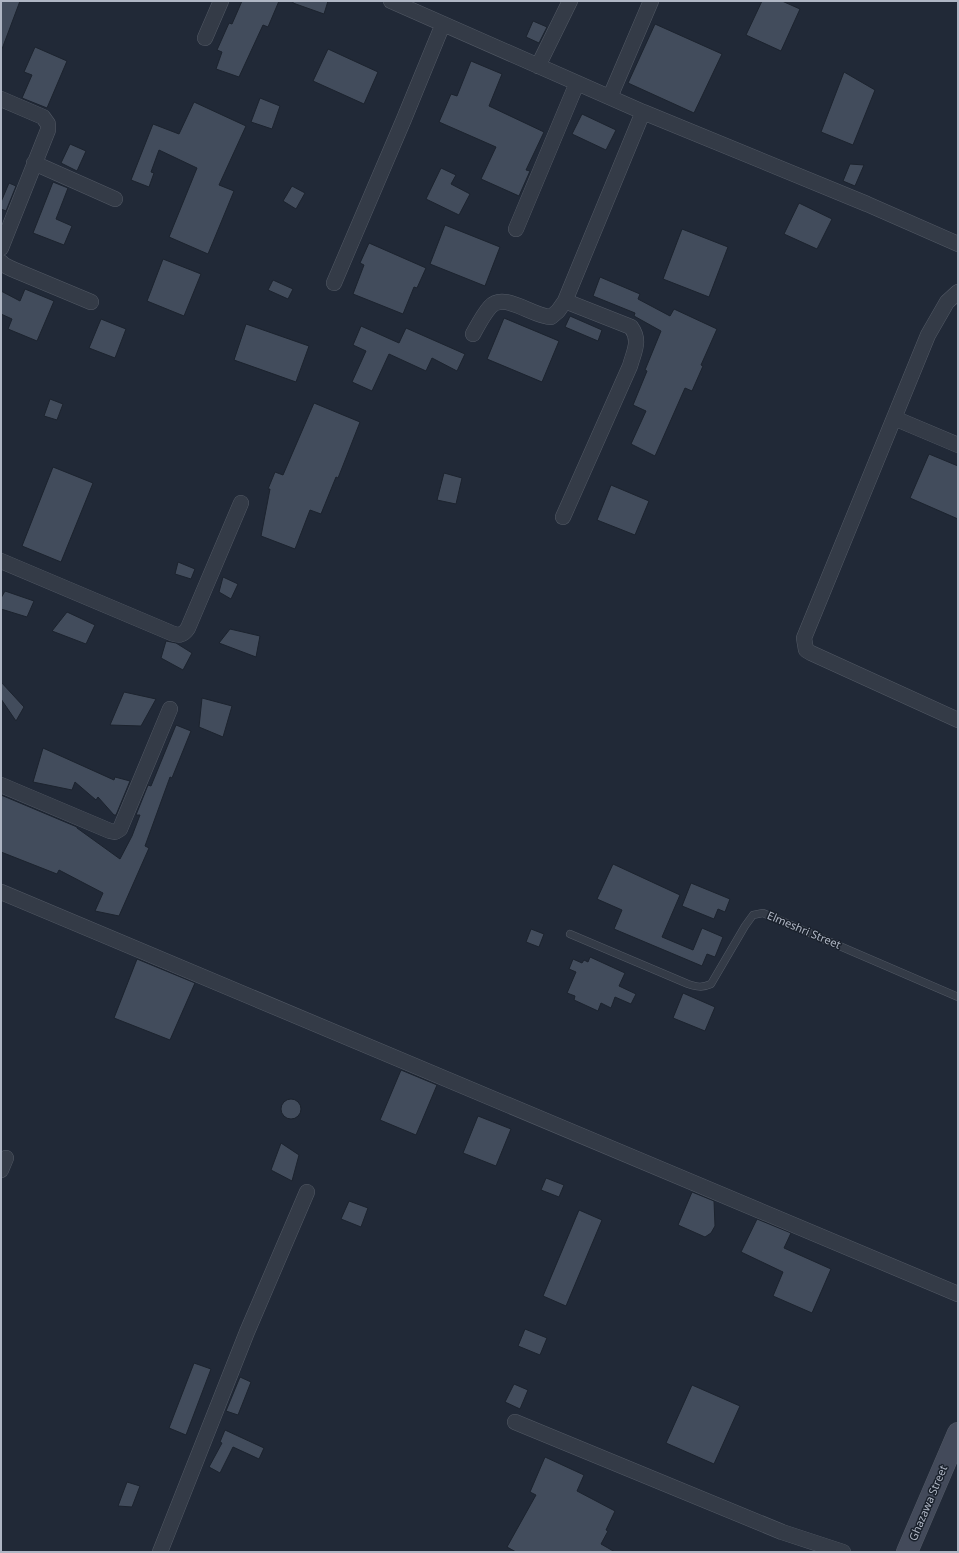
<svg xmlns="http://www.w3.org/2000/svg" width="959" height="1553" font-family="'Noto Sans',sans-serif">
<rect width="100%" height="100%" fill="#212937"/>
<path fill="#424c5c" stroke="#1c232e" d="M 1,1 L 20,1 L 2,49 L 1,49 Z
M 242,1 L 279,1 L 268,27 L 263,25 L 239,77 L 216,69 L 222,52 L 217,50 L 229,23 L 232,24 Z
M 293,1 L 328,1 L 324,14 L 293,3 Z
M 762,1 L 782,1 L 800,9 L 781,51 L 746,35 Z
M 533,21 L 547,27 L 539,43 L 526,37 Z
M 655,24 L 722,54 L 694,113 L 628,83 Z
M 35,47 L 67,61 L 47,108 L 22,98 L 32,75 L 24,72 Z
M 328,49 L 378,72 L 364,104 L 313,81 Z
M 471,61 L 502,74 L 489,106 L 544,132 L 526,170 L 530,171 L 519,196 L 481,179 L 496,147 L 439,122 L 451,94 L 457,96 Z
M 844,72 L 875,90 L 853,145 L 821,132 Z
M 260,98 L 280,106 L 272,129 L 251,122 Z
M 194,102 L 246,126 L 219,185 L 234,191 L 208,254 L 169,237 L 197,168 L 159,150 L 151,172 L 154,173 L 149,187 L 131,180 L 153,124 L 179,134 Z
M 582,114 L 616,130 L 606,150 L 572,134 Z
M 70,144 L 86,151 L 77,171 L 61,163 Z
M 850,164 L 864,165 L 855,186 L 843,181 Z
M 441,168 L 456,175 L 451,184 L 470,194 L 459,215 L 426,199 Z
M 53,182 L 68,188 L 56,219 L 72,226 L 64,245 L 33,233 Z
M 9,183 L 16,186 L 6,211 L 1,209 L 1,202 Z
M 292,186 L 305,193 L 296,209 L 283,201 Z
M 799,203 L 832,219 L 817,249 L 784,234 Z
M 445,225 L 500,247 L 485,286 L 430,264 Z
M 682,229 L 728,247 L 709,297 L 663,279 Z
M 369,243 L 426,268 L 417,288 L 414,287 L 403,314 L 353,294 L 364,265 L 360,263 Z
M 163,259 L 201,274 L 184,316 L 147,301 Z
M 600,277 L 640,294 L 638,299 L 670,316 L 674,309 L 717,329 L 701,365 L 703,366 L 692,391 L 685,388 L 655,456 L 631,444 L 646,411 L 633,405 L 647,371 L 645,370 L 661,331 L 634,316 L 635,313 L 593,296 Z
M 273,280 L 293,289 L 288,299 L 268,290 Z
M 25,289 L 54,301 L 37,341 L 8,329 L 12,319 L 1,314 L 1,291 L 20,301 Z
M 570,316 L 602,330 L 598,341 L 565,327 Z
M 504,318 L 559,341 L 542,382 L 487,359 Z
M 101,319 L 126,329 L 115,358 L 89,348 Z
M 246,324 L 309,346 L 296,382 L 234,360 Z
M 361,326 L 399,343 L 406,328 L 465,354 L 457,371 L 432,358 L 426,371 L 389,354 L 372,391 L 352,382 L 366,351 L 353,345 Z
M 50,399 L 63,404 L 57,420 L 44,416 Z
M 314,403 L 360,422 L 342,468 L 338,478 L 336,477 L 321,514 L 310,510 L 295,549 L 261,536 L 270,489 L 268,489 L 275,472 L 283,475 Z
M 929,454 L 958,466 L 958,519 L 910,498 Z
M 53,467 L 93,483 L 61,562 L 22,546 Z
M 444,473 L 462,478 L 456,504 L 437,500 Z
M 611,485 L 649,501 L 635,535 L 597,520 Z
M 178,562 L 195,569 L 191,579 L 175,574 Z
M 223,577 L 238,584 L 231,599 L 219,592 Z
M 5,591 L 34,601 L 27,617 L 1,609 L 1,598 Z
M 67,612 L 95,625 L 86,644 L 52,631 Z
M 230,629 L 260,636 L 256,657 L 219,643 Z
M 166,641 L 176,643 L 192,653 L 183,670 L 161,658 Z
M 1,682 L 24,707 L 16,721 L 1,699 Z
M 124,692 L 156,699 L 141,726 L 110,725 Z
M 202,698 L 232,706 L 223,737 L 199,727 Z
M 176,725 L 191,731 L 172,778 L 170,777 L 145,846 L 149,848 L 119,916 L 95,911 L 103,893 L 59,870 L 57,874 L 1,852 L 1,795 L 77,827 L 77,828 L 120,859 L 132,836 L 140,815 L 136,815 L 148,785 L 151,786 Z
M 43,748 L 114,780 L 115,777 L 130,781 L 116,815 L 114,815 L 98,797 L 96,800 L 75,782 L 72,790 L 33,782 Z
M 613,864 L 680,895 L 662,937 L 693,950 L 702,928 L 723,937 L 715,957 L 707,954 L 702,966 L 614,929 L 622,910 L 597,899 Z
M 691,883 L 730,899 L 725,912 L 718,909 L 714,919 L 682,906 Z
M 531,929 L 544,934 L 539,947 L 526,942 Z
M 590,957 L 625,973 L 619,986 L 636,994 L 631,1004 L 615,997 L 611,1008 L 601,1003 L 598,1011 L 574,1000 L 575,996 L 567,993 L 576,972 L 569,969 L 573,959 L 582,963 L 584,960 L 588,962 Z
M 137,959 L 195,983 L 170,1040 L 114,1018 Z
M 683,993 L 715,1007 L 705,1031 L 673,1018 Z
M 401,1070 L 437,1085 L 416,1135 L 380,1120 Z
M281 1109a10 10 0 1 1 20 0a10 10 0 1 1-20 0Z
M 478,1116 L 511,1129 L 496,1166 L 463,1153 Z
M 281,1143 L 299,1155 L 292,1181 L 271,1170 Z
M 546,1178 L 564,1185 L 559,1197 L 541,1190 Z
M 692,1192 L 714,1201 L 715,1226 L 711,1233 L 705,1237 L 678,1225 Z
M 349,1201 L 368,1208 L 361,1227 L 341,1219 Z
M 579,1210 L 602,1220 L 566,1306 L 543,1296 Z
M 757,1219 L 791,1233 L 784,1248 L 831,1269 L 812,1313 L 773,1296 L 783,1272 L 741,1252 Z
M 525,1329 L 547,1338 L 540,1355 L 518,1346 Z
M 194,1363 L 211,1369 L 186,1435 L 169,1428 Z
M 240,1377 L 251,1382 L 238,1415 L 226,1411 Z
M 514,1384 L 528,1390 L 520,1409 L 505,1402 Z
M 692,1385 L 740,1406 L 714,1464 L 666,1443 Z
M 225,1430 L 264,1448 L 259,1459 L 233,1447 L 220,1473 L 209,1467 L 222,1443 L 220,1442 Z
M 545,1457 L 584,1475 L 577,1491 L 615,1511 L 606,1530 L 608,1531 L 601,1544 L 615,1552 L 516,1552 L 507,1547 L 536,1495 L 530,1492 Z
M 127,1482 L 140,1486 L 132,1507 L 118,1506 Z"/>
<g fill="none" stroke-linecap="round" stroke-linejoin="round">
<defs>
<path id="service" d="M 570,934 L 688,984 C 697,987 702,988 711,984 L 745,926 L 753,915 L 763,913 L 958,997"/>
<path id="minor" d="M 391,1 L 643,112 L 867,204 L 958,244
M 205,38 L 221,1
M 538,66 L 570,1
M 610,97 L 651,1
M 1,99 L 43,117 L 48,124 L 48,130 L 1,248
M 34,163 L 115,199
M 516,229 L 577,83
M 1,262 L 4,265 L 12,269 L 91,302
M 334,283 L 404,119 L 443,24
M 958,292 L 947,302 L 928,335 L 804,638 L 806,650 L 811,653 L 958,720
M 473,334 C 478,325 483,315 490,307 C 504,291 533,317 551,317 L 558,311 L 565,301
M 894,418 L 958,445
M 563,517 L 630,366 C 634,351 641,341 631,327 L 565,301 L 643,112
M 1,561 L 169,632 C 178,636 183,636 188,628 L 241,503
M 1,785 L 110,831 L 115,832 L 120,829 L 170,709
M 1,892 L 958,1294
M 1,1170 L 6,1158
M 515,1422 L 782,1532 L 843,1552
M 160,1552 L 247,1332 L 307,1192"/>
<path id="secondary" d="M 907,1552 L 958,1433"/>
</defs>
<use href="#service" stroke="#525965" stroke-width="8"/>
<use href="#minor" stroke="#525965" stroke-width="16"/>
<use href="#secondary" stroke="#525965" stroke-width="22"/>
<use href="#service" stroke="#343b47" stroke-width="7"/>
<use href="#minor" stroke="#343b47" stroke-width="15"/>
<use href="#secondary" stroke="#434a5a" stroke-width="21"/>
</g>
<g text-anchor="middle" stroke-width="3" stroke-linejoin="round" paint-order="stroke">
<g font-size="11" fill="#afb6c4" stroke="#1a212c">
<text transform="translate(804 930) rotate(23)" y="4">Elmeshri Street</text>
<text transform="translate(928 1503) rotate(-67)" y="4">Ghazawa Street</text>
</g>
</g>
<rect width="959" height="1553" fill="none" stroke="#afb6c4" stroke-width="4"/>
</svg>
